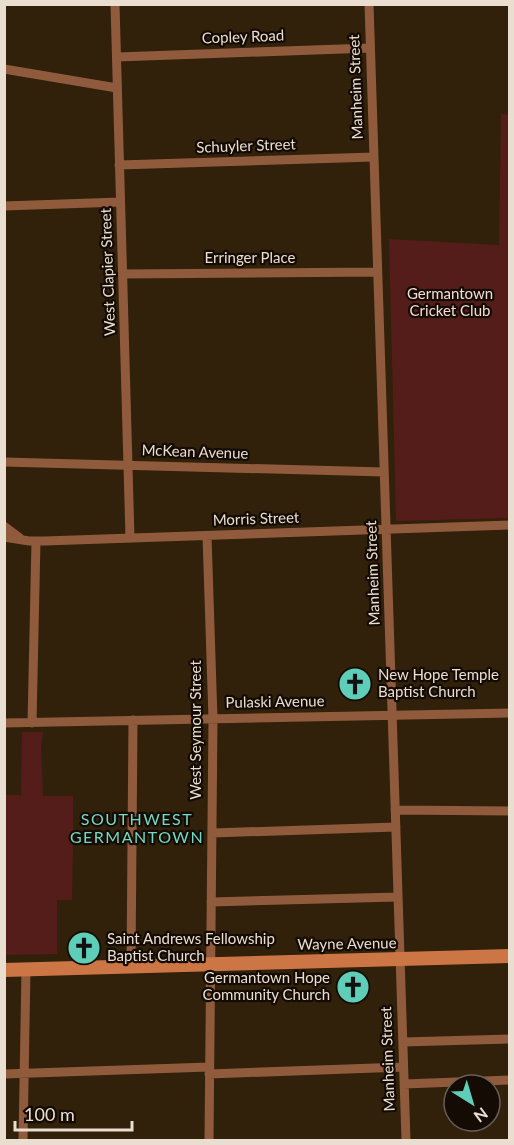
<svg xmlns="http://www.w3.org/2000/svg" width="514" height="1145" font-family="Lato,sans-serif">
<rect width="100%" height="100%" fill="#31200a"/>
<path fill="#541d19" d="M 501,114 L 510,115 L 509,518 L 396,521 L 389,239 L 499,245 Z
M 22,732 L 43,732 L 41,748 L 43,796 L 73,796 L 73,847 L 72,900 L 57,900 L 57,954 L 5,955 L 5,795 L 21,795 Z"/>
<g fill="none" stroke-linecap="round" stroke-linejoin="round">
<path stroke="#905a3c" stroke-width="9" d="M 115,4 L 130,538
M 369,4 L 406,1140
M 117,57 L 370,48
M 4,69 L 117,88
M 119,165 L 374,157
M 4,206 L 120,202
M 123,274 L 377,272
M 4,462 L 384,472
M 4,526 L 20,538
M 207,536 L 213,719 L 209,1140
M 4,537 L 29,541 L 45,541 L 510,525
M 4,723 L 510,713
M 32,723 L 36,541
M 395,810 L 510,811
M 212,833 L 396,827
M 211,902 L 398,897
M 131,966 L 133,720
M 403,1042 L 510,1039
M 4,1074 L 209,1067
M 209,1074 L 403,1067
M 404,1084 L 510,1080
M 23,1140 L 26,969"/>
<path stroke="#cd7645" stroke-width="14" d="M 4,970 L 510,956"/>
</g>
<defs>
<symbol id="church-disc" viewBox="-11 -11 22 22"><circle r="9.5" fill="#5eceb8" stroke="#130b04"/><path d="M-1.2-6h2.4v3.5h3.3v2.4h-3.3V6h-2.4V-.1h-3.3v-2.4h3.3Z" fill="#111"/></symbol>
</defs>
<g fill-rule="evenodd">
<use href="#church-disc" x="336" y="665" width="38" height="38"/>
<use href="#church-disc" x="65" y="929" width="38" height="38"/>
<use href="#church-disc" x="334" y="968" width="38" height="38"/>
</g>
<g text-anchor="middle" stroke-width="4.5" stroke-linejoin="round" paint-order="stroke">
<g font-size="15" fill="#eaded1" stroke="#130b04">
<text transform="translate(243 37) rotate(-2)" y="5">Copley Road</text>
<text transform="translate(356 87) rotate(-92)" y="5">Manheim Street</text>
<text transform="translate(246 146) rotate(-2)" y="5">Schuyler Street</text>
<text x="250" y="263">Erringer Place</text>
<text transform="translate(108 272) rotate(-92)" y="5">West Clapier Street</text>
<text transform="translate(195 452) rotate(2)" y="5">McKean Avenue</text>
<text transform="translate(256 519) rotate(-2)" y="5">Morris Street</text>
<text transform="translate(373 573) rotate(-92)" y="5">Manheim Street</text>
<text transform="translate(275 702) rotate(-1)" y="5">Pulaski Avenue</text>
<text transform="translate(196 730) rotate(-90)" y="5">West Seymour Street</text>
<text transform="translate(347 944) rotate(-1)" y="5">Wayne Avenue</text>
<text transform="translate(388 1059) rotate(-92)" y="5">Manheim Street</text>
</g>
<g font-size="15" fill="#f6dad6" stroke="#130b04">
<text x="450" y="299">Germantown<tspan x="450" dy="17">Cricket Club</tspan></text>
</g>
<g font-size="15" fill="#eaded1" stroke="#130b04" text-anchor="start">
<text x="378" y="680">New Hope Temple<tspan x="378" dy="17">Baptist Church</tspan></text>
<text x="107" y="944">Saint Andrews Fellowship<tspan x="107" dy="17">Baptist Church</tspan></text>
<text x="330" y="983" text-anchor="end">Germantown Hope<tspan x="330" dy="17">Community Church</tspan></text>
</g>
<g font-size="16" letter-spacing="1.5" fill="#74d9c4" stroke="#130b04">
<text x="137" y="825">SOUTHWEST<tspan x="137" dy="18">GERMANTOWN</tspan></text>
</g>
</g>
<rect width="514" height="1145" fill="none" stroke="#eaded1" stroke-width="12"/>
<g transform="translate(472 1103) rotate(143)"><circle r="28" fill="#130b04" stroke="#695f56" stroke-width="1.5"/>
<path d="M0-4.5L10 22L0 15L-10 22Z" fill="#5eceb8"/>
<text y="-9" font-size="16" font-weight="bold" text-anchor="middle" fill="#eaded1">N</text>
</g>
<path d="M15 1121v9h117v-9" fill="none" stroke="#eaded1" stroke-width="3"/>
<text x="24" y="1121" font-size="18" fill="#eaded1" stroke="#130b04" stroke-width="4.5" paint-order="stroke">100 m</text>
</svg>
